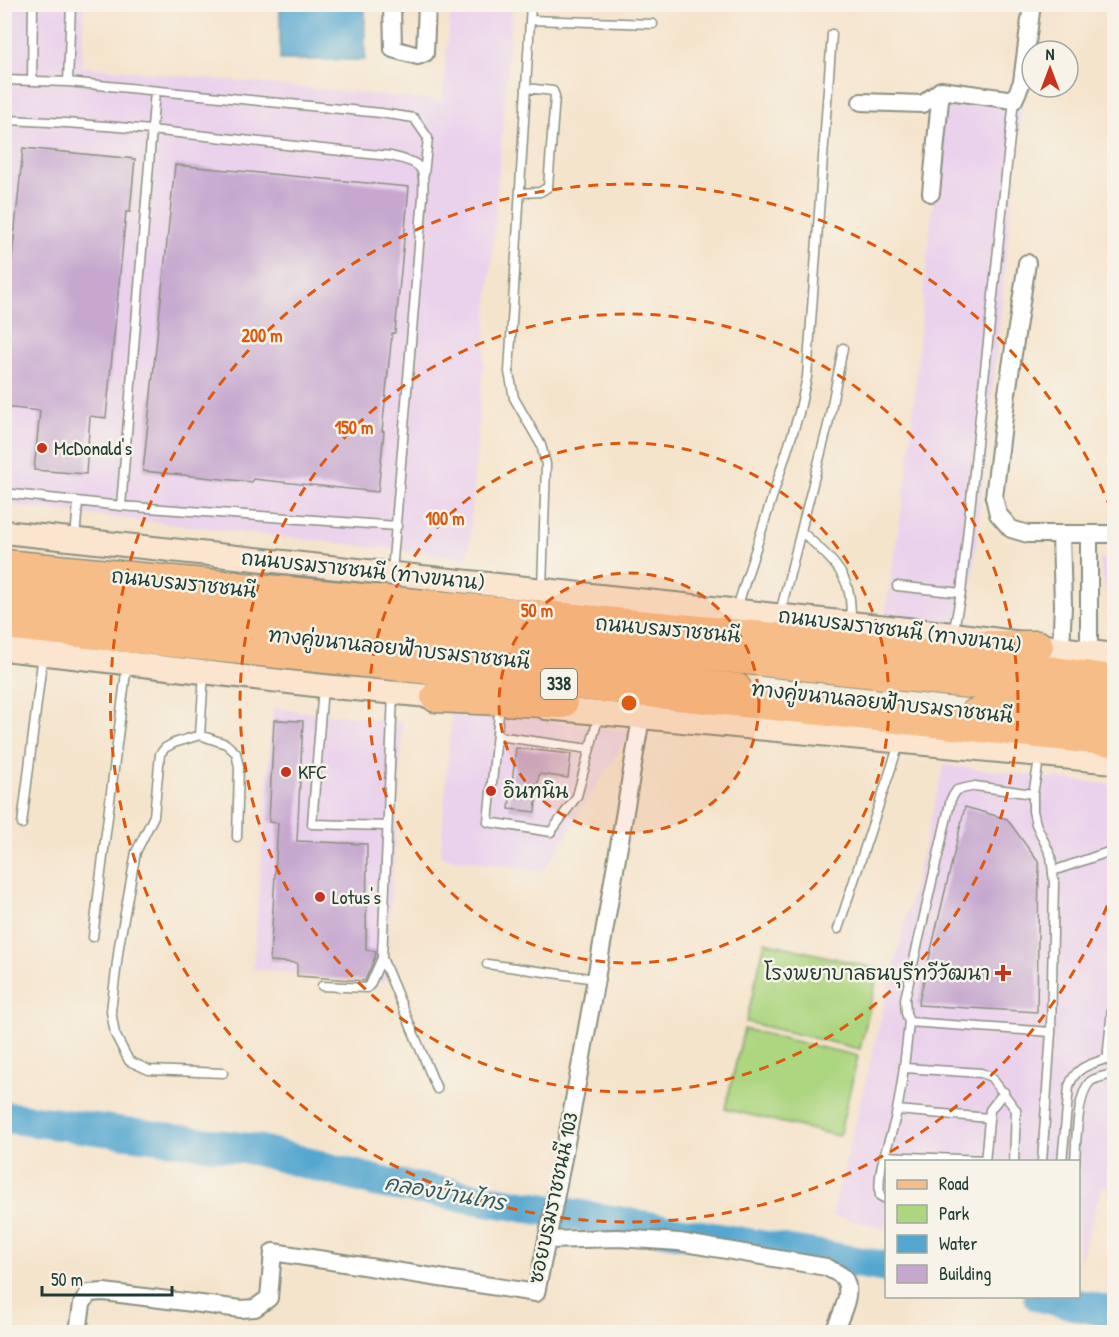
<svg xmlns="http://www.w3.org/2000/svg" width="1119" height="1337" font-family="'Patrick Hand','Playpen Sans Thai',sans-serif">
<rect width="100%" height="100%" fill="#f7f3e8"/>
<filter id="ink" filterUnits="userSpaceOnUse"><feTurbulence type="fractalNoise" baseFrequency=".0167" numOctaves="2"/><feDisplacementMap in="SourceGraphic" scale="12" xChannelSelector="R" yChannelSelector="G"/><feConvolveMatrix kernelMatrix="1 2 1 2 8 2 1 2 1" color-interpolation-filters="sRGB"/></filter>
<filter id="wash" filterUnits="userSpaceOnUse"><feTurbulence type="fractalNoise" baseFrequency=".008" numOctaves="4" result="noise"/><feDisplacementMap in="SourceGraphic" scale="24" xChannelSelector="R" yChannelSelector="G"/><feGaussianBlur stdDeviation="1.35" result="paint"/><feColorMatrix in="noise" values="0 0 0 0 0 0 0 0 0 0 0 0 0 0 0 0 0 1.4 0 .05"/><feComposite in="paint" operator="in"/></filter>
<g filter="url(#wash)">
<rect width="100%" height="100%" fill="#f5e4cc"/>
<path fill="#ead1ec" d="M 5,5 L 84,5 L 82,66 L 442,101 L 451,5 L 512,6 L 468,558 L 5,505 Z
M 945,98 L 1022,106 L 968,625 L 884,621 L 909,461 L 924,284 Z
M 1099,559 L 1114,559 L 1114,628 Z
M 273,708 L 403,722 L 385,982 L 253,969 Z
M 452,708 L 631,731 L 544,871 L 440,857 Z
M 944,765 L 1114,785 L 1114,1183 L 1102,1186 L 1079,1265 L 1078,1162 L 886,1162 L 886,1229 L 832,1216 Z"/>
<path fill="#add681" stroke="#668a5a" stroke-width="1.5" d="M 765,942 L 879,969 L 860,1049 L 746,1022 Z
M 744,1029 L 858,1056 L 839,1136 L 725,1109 Z"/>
<path fill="#56a7d0" stroke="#3a7282" stroke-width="1.5" d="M 280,5 L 365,5 L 365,60 L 280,60 Z"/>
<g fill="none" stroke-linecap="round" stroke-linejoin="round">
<path stroke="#56a7d0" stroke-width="32" d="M 4,1117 L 257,1150 L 379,1182 L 886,1267
M 1039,1296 L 1114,1313"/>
</g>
<g id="blocks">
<path fill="#c6a8cf" d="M 23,148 L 135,159 L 130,212 L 126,212 L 106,418 L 90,416 L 86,474 L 34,470 L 40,411 L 4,407 L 4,338 Z
M 175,165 L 409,187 L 395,333 L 392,333 L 382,431 L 384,431 L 378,492 L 253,479 L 252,482 L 143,471 Z
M 274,720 L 303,721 L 297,841 L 367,844 L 366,950 L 376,951 L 375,957 L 365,981 L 297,976 L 297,963 L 270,961 L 278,823 L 269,822 Z
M 516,748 L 571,754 L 568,778 L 539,774 L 535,812 L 509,809 Z
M 965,807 L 1007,819 L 1039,863 L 1037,1012 L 918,1005 Z"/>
</g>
</g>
<g filter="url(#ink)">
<use href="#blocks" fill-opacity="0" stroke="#8a9080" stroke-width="1.5"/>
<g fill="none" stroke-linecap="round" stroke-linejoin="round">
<defs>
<path id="lane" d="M 531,4 L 509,372 L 514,398 L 541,445 L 546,464 L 542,589
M 530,20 L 653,24
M 4,80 L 68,82 L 381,113 L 414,118 L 428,138 L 424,174
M 32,81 L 33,4
M 68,82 L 71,4
M 4,120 C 134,124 262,144 391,156 C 422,164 425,164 423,197 L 392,572
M 520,193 L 540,192 L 548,187 L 555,96 L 553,91 L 526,88
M 4,493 L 121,506 L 397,526
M 121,506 L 155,91
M 802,532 C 820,549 844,567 849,593 C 851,602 851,613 851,622
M 75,539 L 78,503
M 897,586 L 961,593
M 736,611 L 799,413 L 807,377 L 832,34
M 780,613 L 828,425 L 843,348
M 953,634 L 961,593 L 1014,100
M 323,687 L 312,824 L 387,826
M 393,694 L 382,958 L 437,1089
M 500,704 L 488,822 L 551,832 L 577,796 L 599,715
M 200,735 L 204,673
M 498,736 L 589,749
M 1040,755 L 1033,794 L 1033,811 L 1036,824 L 1051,856 L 1054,882 L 1051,1032 L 1042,1162
M 1033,794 L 975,786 L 957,790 L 951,799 L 905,999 L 906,1013 L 909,1022 L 1051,1032
M 22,824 L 43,654
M 1053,871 L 1114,850
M 838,929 L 899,744
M 93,937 L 127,664
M 487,964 L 596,979
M 322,986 L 367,988 L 370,985 L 382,958
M 1114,988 L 1108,1050 L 1108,1058 L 1114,1068
M 905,1068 L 981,1073 L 991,1077 L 1016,1110 L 1014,1162
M 223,1073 L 149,1070 L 129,1061 L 115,1034 L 111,1011 L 119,946 L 136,852 L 154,816 L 160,754 L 165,748 L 174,743 L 200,735 L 226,744 L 236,753 L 239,767 L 237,837
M 897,1110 L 989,1118
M 883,1156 L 985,1160
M 985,1162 L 990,1110 L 1004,1092
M 1062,1162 L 1069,1086 C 1076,1066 1090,1065 1108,1058
M 1075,1162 C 1076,1144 1077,1092 1091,1081 C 1097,1077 1108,1076 1114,1073
M 886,1199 L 880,1196 C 876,1165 892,1140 897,1110 C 903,1081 906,1052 909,1022"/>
<path id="street" d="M 392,4 L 393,49 L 418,56 L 425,53 L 427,4
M 861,102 L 923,104 L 941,90 L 1014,100 L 1022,82 L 1032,4
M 931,193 L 941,90
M 1027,263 L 1007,393 L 994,497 L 998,514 L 1011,529 L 1028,534 L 1114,534
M 1061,535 L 1063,605 L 1061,649
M 1089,652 L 1089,535
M 547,1240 L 618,1238 L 679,1242 L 826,1267 C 831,1270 839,1273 843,1277 C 855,1292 839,1318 834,1332
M 78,1332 L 82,1304 L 89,1293 L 104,1292 L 241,1309 L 255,1308 L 269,1298 L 273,1252 L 536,1293 C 576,1102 608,910 641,718"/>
<path id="secondary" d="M 4,532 L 953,634 L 1114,655
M 4,649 L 323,686 L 450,698
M 546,708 L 1114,762"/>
<path id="primary" d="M 4,582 C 375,619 744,664 1114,700
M 4,607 L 285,634 L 738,687
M 974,712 L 1114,725"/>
<path id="highway" d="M 4,565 L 859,646 L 1114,680
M 4,624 L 1114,741
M 976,646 L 1038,646
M 436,697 L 562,703"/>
</defs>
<use href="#lane" stroke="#8a9080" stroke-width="11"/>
<use href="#street" stroke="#8a9080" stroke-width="20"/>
<use href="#secondary" stroke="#8a9080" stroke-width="26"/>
<use href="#primary" stroke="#8a9080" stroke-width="28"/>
<use href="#highway" stroke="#8a9080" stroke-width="33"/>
<use href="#lane" stroke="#fff" stroke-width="8"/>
<use href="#street" stroke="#fff" stroke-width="16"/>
<use href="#secondary" stroke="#fce5cf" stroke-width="22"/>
<use href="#primary" stroke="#f7bd88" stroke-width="26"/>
<use href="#highway" stroke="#f7bd88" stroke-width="30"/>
</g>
</g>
<circle cx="629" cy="703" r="130" fill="#de580e" fill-opacity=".12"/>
<g fill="none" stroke="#de580e" stroke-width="3" stroke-dasharray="10 8">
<circle cx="629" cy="703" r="130"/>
<circle cx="629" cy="703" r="260"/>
<circle cx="629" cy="703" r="389"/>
<path d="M1114 889A519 519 0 1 1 1114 517"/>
</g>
<g fill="#c8321e" stroke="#f7f3e8" stroke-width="2">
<circle cx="42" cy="448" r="6"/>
<circle cx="286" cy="772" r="6"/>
<circle cx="491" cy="791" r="6"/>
<circle cx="320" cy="897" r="6"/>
<path d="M1000 964h6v6h6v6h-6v6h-6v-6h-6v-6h6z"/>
</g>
<g text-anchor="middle" stroke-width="5" stroke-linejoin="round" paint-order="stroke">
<rect fill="#f7f3e8" stroke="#60746a" stroke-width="1.5" x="541" y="669" width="36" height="30" rx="4.5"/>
<g font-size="18" font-weight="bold" fill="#1f3d34">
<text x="559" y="690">338</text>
</g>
<g font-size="20" fill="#1f3d34" stroke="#f7f3e8" text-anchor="start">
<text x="54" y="455">McDonald's</text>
<text x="298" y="779">KFC</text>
<text x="503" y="798">อินทนิน</text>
<text x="332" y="904">Lotus's</text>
<text x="990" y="980" text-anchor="end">โรงพยาบาลธนบุรีทวีวัฒนา</text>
</g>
<g font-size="20" fill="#1f3d34" stroke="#f7f3e8">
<text transform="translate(363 570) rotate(6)" y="7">ถนนบรมราชชนนี (ทางขนาน)</text>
<text transform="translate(184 583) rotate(6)" y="7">ถนนบรมราชชนนี</text>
<text transform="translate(668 629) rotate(5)" y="7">ถนนบรมราชชนนี</text>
<text transform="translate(900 630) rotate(7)" y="7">ถนนบรมราชชนนี (ทางขนาน)</text>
<text transform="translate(399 648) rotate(6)" y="7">ทางคู่ขนานลอยฟ้าบรมราชชนนี</text>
<text transform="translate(882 702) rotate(6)" y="7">ทางคู่ขนานลอยฟ้าบรมราชชนนี</text>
<text transform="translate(553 1198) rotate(-78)" y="7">ซอยบรมราชชนนี 103</text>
</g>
<g font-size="21" font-style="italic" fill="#305d63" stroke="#f7f3e8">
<text transform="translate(445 1193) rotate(10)" y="7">คลองบ้านไทร</text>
</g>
</g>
<circle cx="629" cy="703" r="9" fill="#de580e" stroke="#f7f3e8" stroke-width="3"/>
<g font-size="18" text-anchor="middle" font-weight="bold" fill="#de580e" stroke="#f7f3e8" stroke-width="5" stroke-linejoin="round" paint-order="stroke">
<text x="262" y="342">200 m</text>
<text x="354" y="434">150 m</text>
<text x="445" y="525">100 m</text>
<text x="537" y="617">50 m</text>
</g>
<rect width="1119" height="1337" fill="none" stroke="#f7f3e8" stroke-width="24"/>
<rect x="885" y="1160" width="195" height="138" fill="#f7f3e8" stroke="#a1aaa0" stroke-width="1.5"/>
<rect x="897" y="1180" width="30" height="9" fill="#f7bd88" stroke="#a1aaa0" stroke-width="1.5"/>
<text x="939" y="1190" font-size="18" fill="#1f3d34">Road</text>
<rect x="897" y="1205" width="30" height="18" fill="#add681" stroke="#a1aaa0" stroke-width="1.5"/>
<text x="939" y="1220" font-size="18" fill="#1f3d34">Park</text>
<rect x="897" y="1235" width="30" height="18" fill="#56a7d0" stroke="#a1aaa0" stroke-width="1.5"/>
<text x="939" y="1250" font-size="18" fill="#1f3d34">Water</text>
<rect x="897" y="1265" width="30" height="18" fill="#c6a8cf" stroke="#a1aaa0" stroke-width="1.5"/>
<text x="939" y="1280" font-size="18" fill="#1f3d34">Building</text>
<g transform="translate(1050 69)"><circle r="28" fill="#f7f3e8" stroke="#a1aaa0" stroke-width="1.5"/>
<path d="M0-4.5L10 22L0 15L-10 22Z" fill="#c8321e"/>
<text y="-9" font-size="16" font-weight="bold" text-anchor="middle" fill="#1f3d34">N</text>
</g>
<path d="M42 1286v9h130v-9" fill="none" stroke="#1f3d34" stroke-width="3"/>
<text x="51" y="1286" font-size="18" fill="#1f3d34" stroke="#f7f3e8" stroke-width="4.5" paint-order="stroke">50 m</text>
</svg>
